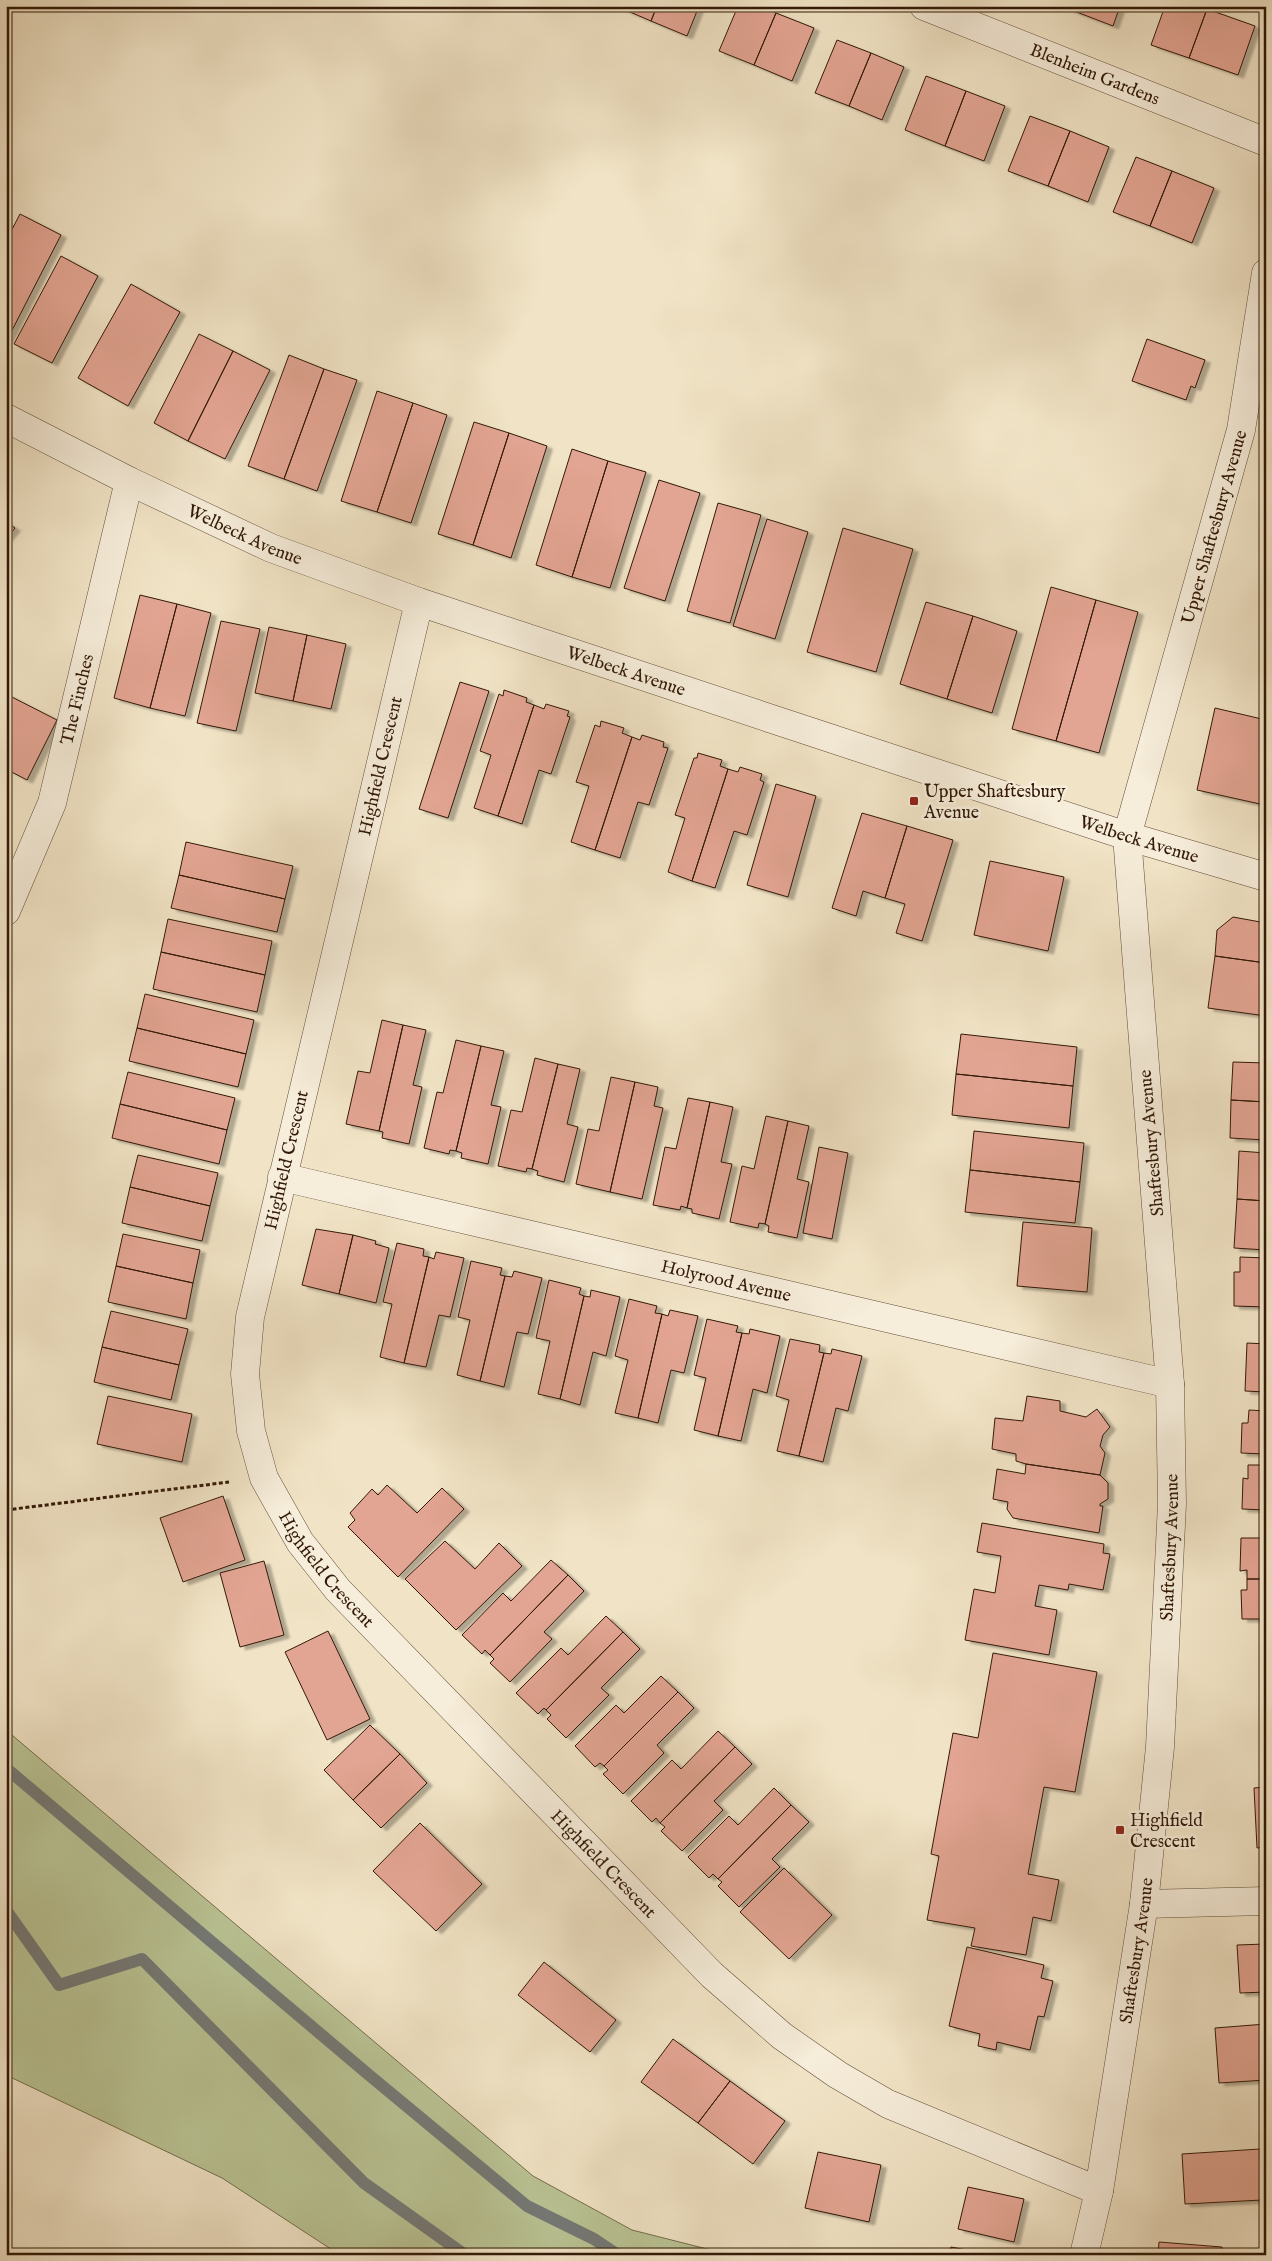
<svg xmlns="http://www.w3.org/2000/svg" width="1272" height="2261" font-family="'IM FELL English',serif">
<defs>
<filter id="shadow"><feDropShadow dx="5.5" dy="3" stdDeviation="1" flood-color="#0004"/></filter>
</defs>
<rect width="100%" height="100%" fill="#f1e4c6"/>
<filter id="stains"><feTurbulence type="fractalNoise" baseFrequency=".004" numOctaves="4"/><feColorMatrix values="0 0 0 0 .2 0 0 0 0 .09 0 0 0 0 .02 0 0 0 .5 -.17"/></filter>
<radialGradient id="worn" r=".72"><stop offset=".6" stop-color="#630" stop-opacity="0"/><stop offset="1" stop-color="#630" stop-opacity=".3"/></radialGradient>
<path fill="#bac495" stroke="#766e4e" d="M 6,1730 L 533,2176 L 632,2230 L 723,2253 L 722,2255 L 340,2255 L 222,2178 L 6,2075 Z"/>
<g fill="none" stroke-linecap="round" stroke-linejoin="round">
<path stroke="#757a77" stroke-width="12" d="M 6,1768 L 369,2075 L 527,2206 L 594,2239 L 618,2255
M 6,1910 L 59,1985 L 142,1959 L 364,2183 L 465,2255"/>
</g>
<path fill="#e3a593" stroke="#321907" filter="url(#shadow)" d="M 616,6 L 657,6 L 651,21 Z
M 657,6 L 699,6 L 687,36 L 651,21 Z
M 738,6 L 762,6 L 776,13 L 754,65 L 719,51 Z
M 1061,6 L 1076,6 L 1074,11 Z
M 1076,6 L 1120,6 L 1113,26 L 1074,11 Z
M 1165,6 L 1200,6 L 1207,9 L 1189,58 L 1151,45 Z
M 1207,9 L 1255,26 L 1238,75 L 1189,58 Z
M 776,13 L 814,28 L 792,81 L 754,65 Z
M 837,40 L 871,53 L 849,106 L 815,93 Z
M 871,53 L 904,67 L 882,120 L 849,106 Z
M 926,76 L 966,91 L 945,146 L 905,130 Z
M 966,91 L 1005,106 L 984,161 L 945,146 Z
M 1030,116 L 1070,131 L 1048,186 L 1008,171 Z
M 1070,131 L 1109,147 L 1088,202 L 1048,186 Z
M 1136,157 L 1172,171 L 1150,226 L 1113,212 Z
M 1172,171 L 1214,188 L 1192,243 L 1150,226 Z
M 20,214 L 61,235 L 7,340 L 6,241 Z
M 61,256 L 98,276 L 52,363 L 14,344 Z
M 131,284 L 180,312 L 128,406 L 78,378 Z
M 199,334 L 233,351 L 188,441 L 154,423 Z
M 1147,339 L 1205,360 L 1195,388 L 1191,386 L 1186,400 L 1132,381 Z
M 233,351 L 270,370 L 225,459 L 188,441 Z
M 289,355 L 324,369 L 284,479 L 248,466 Z
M 324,369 L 357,380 L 317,491 L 284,479 Z
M 377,391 L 413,403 L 377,512 L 341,501 Z
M 413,403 L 447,415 L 411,523 L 377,512 Z
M 474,422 L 509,433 L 473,545 L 438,534 Z
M 509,433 L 547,446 L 511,558 L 473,545 Z
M 572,449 L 608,461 L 572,577 L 536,565 Z
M 608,461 L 646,472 L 610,588 L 572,577 Z
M 659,480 L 700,493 L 665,601 L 624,588 Z
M 718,503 L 761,515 L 730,623 L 687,611 Z
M 767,519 L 808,532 L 775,639 L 733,626 Z
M 6,522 L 15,528 L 6,539 Z
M 843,528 L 913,549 L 876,672 L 807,652 Z
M 1051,587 L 1096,600 L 1056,741 L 1012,729 Z
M 140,595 L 177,604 L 150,708 L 114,698 Z
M 1096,600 L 1138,612 L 1099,753 L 1056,741 Z
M 926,602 L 973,616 L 947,699 L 900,684 Z
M 177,604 L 211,613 L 185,716 L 150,708 Z
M 973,616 L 1017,631 L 992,713 L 947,699 Z
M 221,621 L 260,629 L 236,731 L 197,723 Z
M 269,627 L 307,635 L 293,701 L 255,693 Z
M 307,635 L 346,644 L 331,709 L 293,701 Z
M 460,682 L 489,691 L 448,818 L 419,809 Z
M 504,690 L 527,698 L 526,702 L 534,705 L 498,816 L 474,808 L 491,755 L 480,751 L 499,694 L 503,696 Z
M 6,694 L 57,720 L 27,780 L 6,769 Z
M 546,704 L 569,711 L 567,716 L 570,717 L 551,774 L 539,770 L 522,824 L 498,816 L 534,705 L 544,709 Z
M 1215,708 L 1266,720 L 1266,777 L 1260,804 L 1197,790 Z
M 601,721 L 624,728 L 622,733 L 632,737 L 595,850 L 571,842 L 589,786 L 576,782 L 595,725 L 600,727 Z
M 642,735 L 664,742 L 663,747 L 668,748 L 649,805 L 638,802 L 620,858 L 595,850 L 632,737 L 640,740 Z
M 698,753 L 722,760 L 720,766 L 728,769 L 692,881 L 668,872 L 685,818 L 675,815 L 694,758 L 697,758 Z
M 740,767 L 762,774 L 760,780 L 764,782 L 747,835 L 734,831 L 715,888 L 692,881 L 728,769 L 738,772 Z
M 776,784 L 816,796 L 788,897 L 747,885 Z
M 862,813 L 907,826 L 885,898 L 863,891 L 856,916 L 832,908 Z
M 907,826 L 953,840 L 922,941 L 896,933 L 905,904 L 885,898 Z
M 186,842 L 293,866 L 285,899 L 179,875 Z
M 990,861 L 1064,877 L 1048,951 L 974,935 Z
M 179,875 L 285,899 L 277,932 L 171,908 Z
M 1233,917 L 1266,923 L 1266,963 L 1215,956 L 1217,930 Z
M 168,919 L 272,941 L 265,975 L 161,952 Z
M 161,952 L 265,975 L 257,1012 L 153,989 Z
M 1215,956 L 1266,963 L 1266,1016 L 1208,1008 Z
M 145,994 L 254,1020 L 246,1054 L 137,1028 Z
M 382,1020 L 403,1025 L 379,1131 L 346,1124 L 358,1071 L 370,1073 Z
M 403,1025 L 426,1030 L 413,1085 L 422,1087 L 409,1144 L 382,1138 L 383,1132 L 379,1131 Z
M 137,1028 L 246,1054 L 238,1087 L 129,1061 Z
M 961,1034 L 1077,1047 L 1073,1086 L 956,1074 Z
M 456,1040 L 481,1046 L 456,1151 L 450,1150 L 449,1154 L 424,1148 L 437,1092 L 443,1093 Z
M 481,1046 L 504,1051 L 491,1105 L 501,1107 L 488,1164 L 461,1158 L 462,1153 L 456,1151 Z
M 535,1058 L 558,1064 L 532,1169 L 527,1168 L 526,1172 L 498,1166 L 511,1110 L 522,1112 Z
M 1233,1062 L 1266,1063 L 1266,1102 L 1231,1100 Z
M 558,1064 L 580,1069 L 567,1124 L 578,1127 L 564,1182 L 537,1175 L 538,1171 L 532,1169 Z
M 128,1072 L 235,1098 L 227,1130 L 120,1104 Z
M 956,1074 L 1073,1086 L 1069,1128 L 952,1115 Z
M 611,1077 L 635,1082 L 610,1192 L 576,1184 L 588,1129 L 599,1131 Z
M 635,1082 L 658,1087 L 654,1106 L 663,1108 L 642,1199 L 610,1192 Z
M 688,1098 L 710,1102 L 687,1208 L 681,1206 L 680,1210 L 653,1205 L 665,1147 L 676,1149 Z
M 1231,1100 L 1266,1102 L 1266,1140 L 1230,1138 Z
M 710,1102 L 733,1107 L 721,1162 L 732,1164 L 719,1219 L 692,1213 L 692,1209 L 687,1208 Z
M 120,1104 L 227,1130 L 219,1164 L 112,1138 Z
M 766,1116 L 788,1121 L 765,1224 L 759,1223 L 758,1228 L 730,1222 L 742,1166 L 754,1169 Z
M 788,1121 L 809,1126 L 797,1179 L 809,1182 L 797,1238 L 768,1232 L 769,1226 L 765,1224 Z
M 974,1131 L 1084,1143 L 1080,1182 L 970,1170 Z
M 819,1147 L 848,1153 L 832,1239 L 803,1233 Z
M 1239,1151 L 1266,1153 L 1266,1201 L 1237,1199 Z
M 138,1155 L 218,1173 L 210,1206 L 130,1187 Z
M 970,1170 L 1080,1182 L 1075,1223 L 965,1212 Z
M 130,1187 L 210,1206 L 202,1241 L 122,1223 Z
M 1237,1199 L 1266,1201 L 1266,1250 L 1234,1248 Z
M 1023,1222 L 1092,1228 L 1087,1292 L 1017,1286 Z
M 316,1229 L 353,1235 L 339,1294 L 302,1285 Z
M 123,1234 L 200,1250 L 193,1283 L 116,1266 Z
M 353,1235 L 376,1241 L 375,1244 L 389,1248 L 376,1303 L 339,1294 Z
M 397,1243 L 424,1249 L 423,1256 L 429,1257 L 404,1363 L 380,1357 L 392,1304 L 383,1302 Z
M 436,1252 L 464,1258 L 450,1317 L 439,1315 L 426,1367 L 404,1363 L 429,1257 L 434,1259 Z
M 1240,1257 L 1266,1258 L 1266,1307 L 1234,1306 L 1234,1272 L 1240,1272 Z
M 471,1261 L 502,1268 L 500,1275 L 505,1276 L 480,1381 L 457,1375 L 470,1320 L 458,1317 Z
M 116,1266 L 193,1283 L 186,1319 L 108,1302 Z
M 514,1271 L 542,1278 L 528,1334 L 517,1332 L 504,1387 L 480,1381 L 505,1276 L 512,1277 Z
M 549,1280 L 581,1288 L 579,1294 L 584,1296 L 560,1399 L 538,1394 L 550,1341 L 536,1338 Z
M 591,1290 L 620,1297 L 606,1356 L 593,1352 L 580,1405 L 560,1399 L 584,1296 L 590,1297 Z
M 629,1299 L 657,1306 L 655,1313 L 662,1314 L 638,1418 L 615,1413 L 628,1360 L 615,1356 Z
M 670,1310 L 698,1316 L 684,1373 L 671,1370 L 658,1423 L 638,1418 L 662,1314 L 668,1316 Z
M 111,1311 L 188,1329 L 179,1365 L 102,1347 Z
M 707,1319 L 738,1326 L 736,1332 L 742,1333 L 718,1436 L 694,1430 L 706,1378 L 694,1375 Z
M 750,1329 L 780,1336 L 767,1393 L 753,1389 L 741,1441 L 718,1436 L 742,1333 L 749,1334 Z
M 790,1339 L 820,1345 L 819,1352 L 824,1353 L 799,1456 L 777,1451 L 789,1400 L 776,1396 Z
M 1247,1343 L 1266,1344 L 1266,1392 L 1245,1391 Z
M 102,1347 L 179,1365 L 171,1400 L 94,1382 Z
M 832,1349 L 862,1356 L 848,1411 L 836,1408 L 823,1462 L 799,1456 L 824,1353 L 831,1354 Z
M 108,1396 L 192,1414 L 182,1462 L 97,1444 Z
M 1027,1396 L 1060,1401 L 1060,1411 L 1086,1417 L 1097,1409 L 1110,1427 L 1103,1435 L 1100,1446 L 1105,1453 L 1100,1475 L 1026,1464 L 1016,1461 L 1016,1454 L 992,1449 L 995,1418 L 1023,1421 Z
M 1249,1410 L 1266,1411 L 1266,1454 L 1241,1453 L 1242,1423 L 1248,1423 Z
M 1026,1464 L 1100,1475 L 1108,1483 L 1108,1499 L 1100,1504 L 1100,1506 L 1103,1506 L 1099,1533 L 1013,1518 L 1007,1509 L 1008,1502 L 993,1499 L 997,1469 L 1025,1474 Z
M 1248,1465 L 1266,1465 L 1266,1510 L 1242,1509 L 1243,1478 L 1248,1479 Z
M 387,1485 L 417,1513 L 442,1488 L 464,1509 L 398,1577 L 348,1527 L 355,1520 L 350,1513 L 372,1489 L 378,1495 Z
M 223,1496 L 245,1560 L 183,1582 L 160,1518 Z
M 982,1523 L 1104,1544 L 1103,1553 L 1110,1554 L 1103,1590 L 1069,1584 L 1068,1590 L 1039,1585 L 1035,1606 L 1057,1610 L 1049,1655 L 965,1640 L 974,1589 L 995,1593 L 1001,1556 L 977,1552 Z
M 1241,1538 L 1266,1538 L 1266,1579 L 1247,1579 L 1247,1570 L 1240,1571 Z
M 445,1541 L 475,1569 L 499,1543 L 522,1566 L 456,1630 L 405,1579 Z
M 551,1560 L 568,1575 L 490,1655 L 485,1650 L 482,1654 L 462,1635 L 503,1593 L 511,1601 Z
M 264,1561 L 284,1635 L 240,1647 L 220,1573 Z
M 568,1575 L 584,1591 L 544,1632 L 552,1639 L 510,1682 L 490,1663 L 494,1659 L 490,1655 Z
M 1247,1579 L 1266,1579 L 1266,1619 L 1242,1619 L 1241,1590 L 1247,1590 Z
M 606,1616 L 623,1632 L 546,1710 L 544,1708 L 538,1714 L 516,1693 L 561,1648 L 568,1655 Z
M 328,1631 L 370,1719 L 327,1740 L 285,1652 Z
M 623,1632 L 640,1649 L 601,1688 L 609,1695 L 566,1738 L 547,1719 L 551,1715 L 546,1710 Z
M 993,1653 L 1097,1672 L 1075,1792 L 1044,1787 L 1028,1874 L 1059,1880 L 1051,1921 L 1033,1917 L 1026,1955 L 971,1946 L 975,1928 L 927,1920 L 939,1856 L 931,1854 L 953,1733 L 978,1738 Z
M 661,1676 L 678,1692 L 604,1766 L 600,1763 L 595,1767 L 575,1746 L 616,1705 L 624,1713 Z
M 678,1692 L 694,1708 L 657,1745 L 664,1753 L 623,1794 L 603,1774 L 608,1770 L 604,1766 Z
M 370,1725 L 400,1754 L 353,1800 L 324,1770 Z
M 718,1731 L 735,1747 L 660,1823 L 656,1818 L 652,1822 L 631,1801 L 672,1760 L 681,1769 Z
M 735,1747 L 752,1764 L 714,1801 L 723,1810 L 682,1851 L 661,1831 L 665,1827 L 660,1823 Z
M 400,1754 L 427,1783 L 381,1828 L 353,1800 Z
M 1266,1787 L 1266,1847 L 1257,1848 L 1254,1788 Z
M 774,1788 L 791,1805 L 718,1879 L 713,1874 L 709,1878 L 688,1857 L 729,1816 L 738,1825 Z
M 791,1805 L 809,1822 L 772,1859 L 780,1867 L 739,1907 L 718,1886 L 722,1882 L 718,1879 Z
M 420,1823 L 482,1884 L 436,1931 L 373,1871 Z
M 784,1868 L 832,1915 L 789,1959 L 740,1912 Z
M 1266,1944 L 1266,1992 L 1240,1993 L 1237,1945 Z
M 967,1947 L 1044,1965 L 1041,1978 L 1053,1981 L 1044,2017 L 1038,2016 L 1030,2050 L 997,2042 L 996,2050 L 978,2046 L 980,2034 L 949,2026 Z
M 544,1962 L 616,2020 L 590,2052 L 518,1995 Z
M 1266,2024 L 1266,2080 L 1219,2083 L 1215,2028 Z
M 673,2039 L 730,2081 L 698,2123 L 641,2082 Z
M 730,2081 L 785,2121 L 753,2164 L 698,2123 Z
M 1260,2149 L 1262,2200 L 1185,2204 L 1182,2154 Z
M 818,2152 L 881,2165 L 869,2222 L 805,2208 Z
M 968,2187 L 1024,2199 L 1014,2242 L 958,2229 Z
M 1159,2242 L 1222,2247 L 1222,2255 L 1158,2255 Z
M 951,2247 L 993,2255 L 949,2255 Z"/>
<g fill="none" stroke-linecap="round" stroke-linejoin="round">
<defs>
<g id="street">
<path id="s1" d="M 924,6 L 1266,142"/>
<path id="s2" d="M 6,418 L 129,481 L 271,548 L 419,602 L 772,719 L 1127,836 L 1266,877"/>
<path id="s3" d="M 419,602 L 250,1317 L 245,1374 L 251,1431 L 264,1478 L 300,1542 L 338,1590 L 712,1975 L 782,2036 L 838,2075 L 888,2104 L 1099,2191"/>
<path id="s4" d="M 6,911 L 52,803 L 129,481"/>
<path id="s5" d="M 282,1177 L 1170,1384"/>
<path d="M 1144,1904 L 1266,1901"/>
<path id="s6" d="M 1084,2255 L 1099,2191 L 1144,1904 L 1160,1747 L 1172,1504 L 1170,1384 L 1127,836 L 1241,430 L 1266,273"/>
</g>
</defs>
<use href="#street" stroke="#624c37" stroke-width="29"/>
<path stroke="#321907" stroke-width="3" stroke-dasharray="4 2.5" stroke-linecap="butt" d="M 6,1510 L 229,1482"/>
<use href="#street" stroke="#f6edda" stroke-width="28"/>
</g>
<g fill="#8f2418" stroke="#f6edda" stroke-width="2">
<rect x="909" y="796" width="10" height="10" rx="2.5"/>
<rect x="1115" y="1825" width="10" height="10" rx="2.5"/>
</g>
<g text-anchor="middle" stroke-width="5" stroke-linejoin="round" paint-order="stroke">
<g font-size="18" fill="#321907" stroke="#f6edda">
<text dy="6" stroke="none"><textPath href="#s1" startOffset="184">Blenheim Gardens</textPath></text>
<text dy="6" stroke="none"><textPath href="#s6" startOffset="1748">Upper Shaftesbury Avenue</textPath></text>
<text dy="6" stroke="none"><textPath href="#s2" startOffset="266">Welbeck Avenue</textPath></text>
<text dy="6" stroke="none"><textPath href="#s2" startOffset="671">Welbeck Avenue</textPath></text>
<text dy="6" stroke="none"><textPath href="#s4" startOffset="224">The Finches</textPath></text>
<text transform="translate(380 766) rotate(-77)" y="6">Highfield Crescent</text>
<text dy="6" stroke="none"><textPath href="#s2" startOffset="1211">Welbeck Avenue</textPath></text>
<text transform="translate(1151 1143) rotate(-95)" y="6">Shaftesbury Avenue</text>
<text transform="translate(286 1160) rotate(-77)" y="6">Highfield Crescent</text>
<text dy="6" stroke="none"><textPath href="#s5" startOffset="456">Holyrood Avenue</textPath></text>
<text dy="6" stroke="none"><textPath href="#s6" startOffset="714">Shaftesbury Avenue</textPath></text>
<text dy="6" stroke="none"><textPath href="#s3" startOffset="1009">Highfield Crescent</textPath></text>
<text dy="6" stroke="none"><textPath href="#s3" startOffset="1414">Highfield Crescent</textPath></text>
<text dy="6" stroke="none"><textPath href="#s6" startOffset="309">Shaftesbury Avenue</textPath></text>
</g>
<g font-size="18" fill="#321907" stroke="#f6edda" text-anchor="start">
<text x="924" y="797">Upper Shaftesbury<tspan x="924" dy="21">Avenue</tspan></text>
<text x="1130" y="1826">Highfield<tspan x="1130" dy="21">Crescent</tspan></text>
</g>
</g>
<rect width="1272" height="2261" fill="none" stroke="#f1e4c6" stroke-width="25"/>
<rect x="8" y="8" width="1257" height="2246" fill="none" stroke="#321907" stroke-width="2.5"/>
<rect x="12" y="12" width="1247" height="2236" fill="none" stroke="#321907"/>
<rect width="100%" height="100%" filter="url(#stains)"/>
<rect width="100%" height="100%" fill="url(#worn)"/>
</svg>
